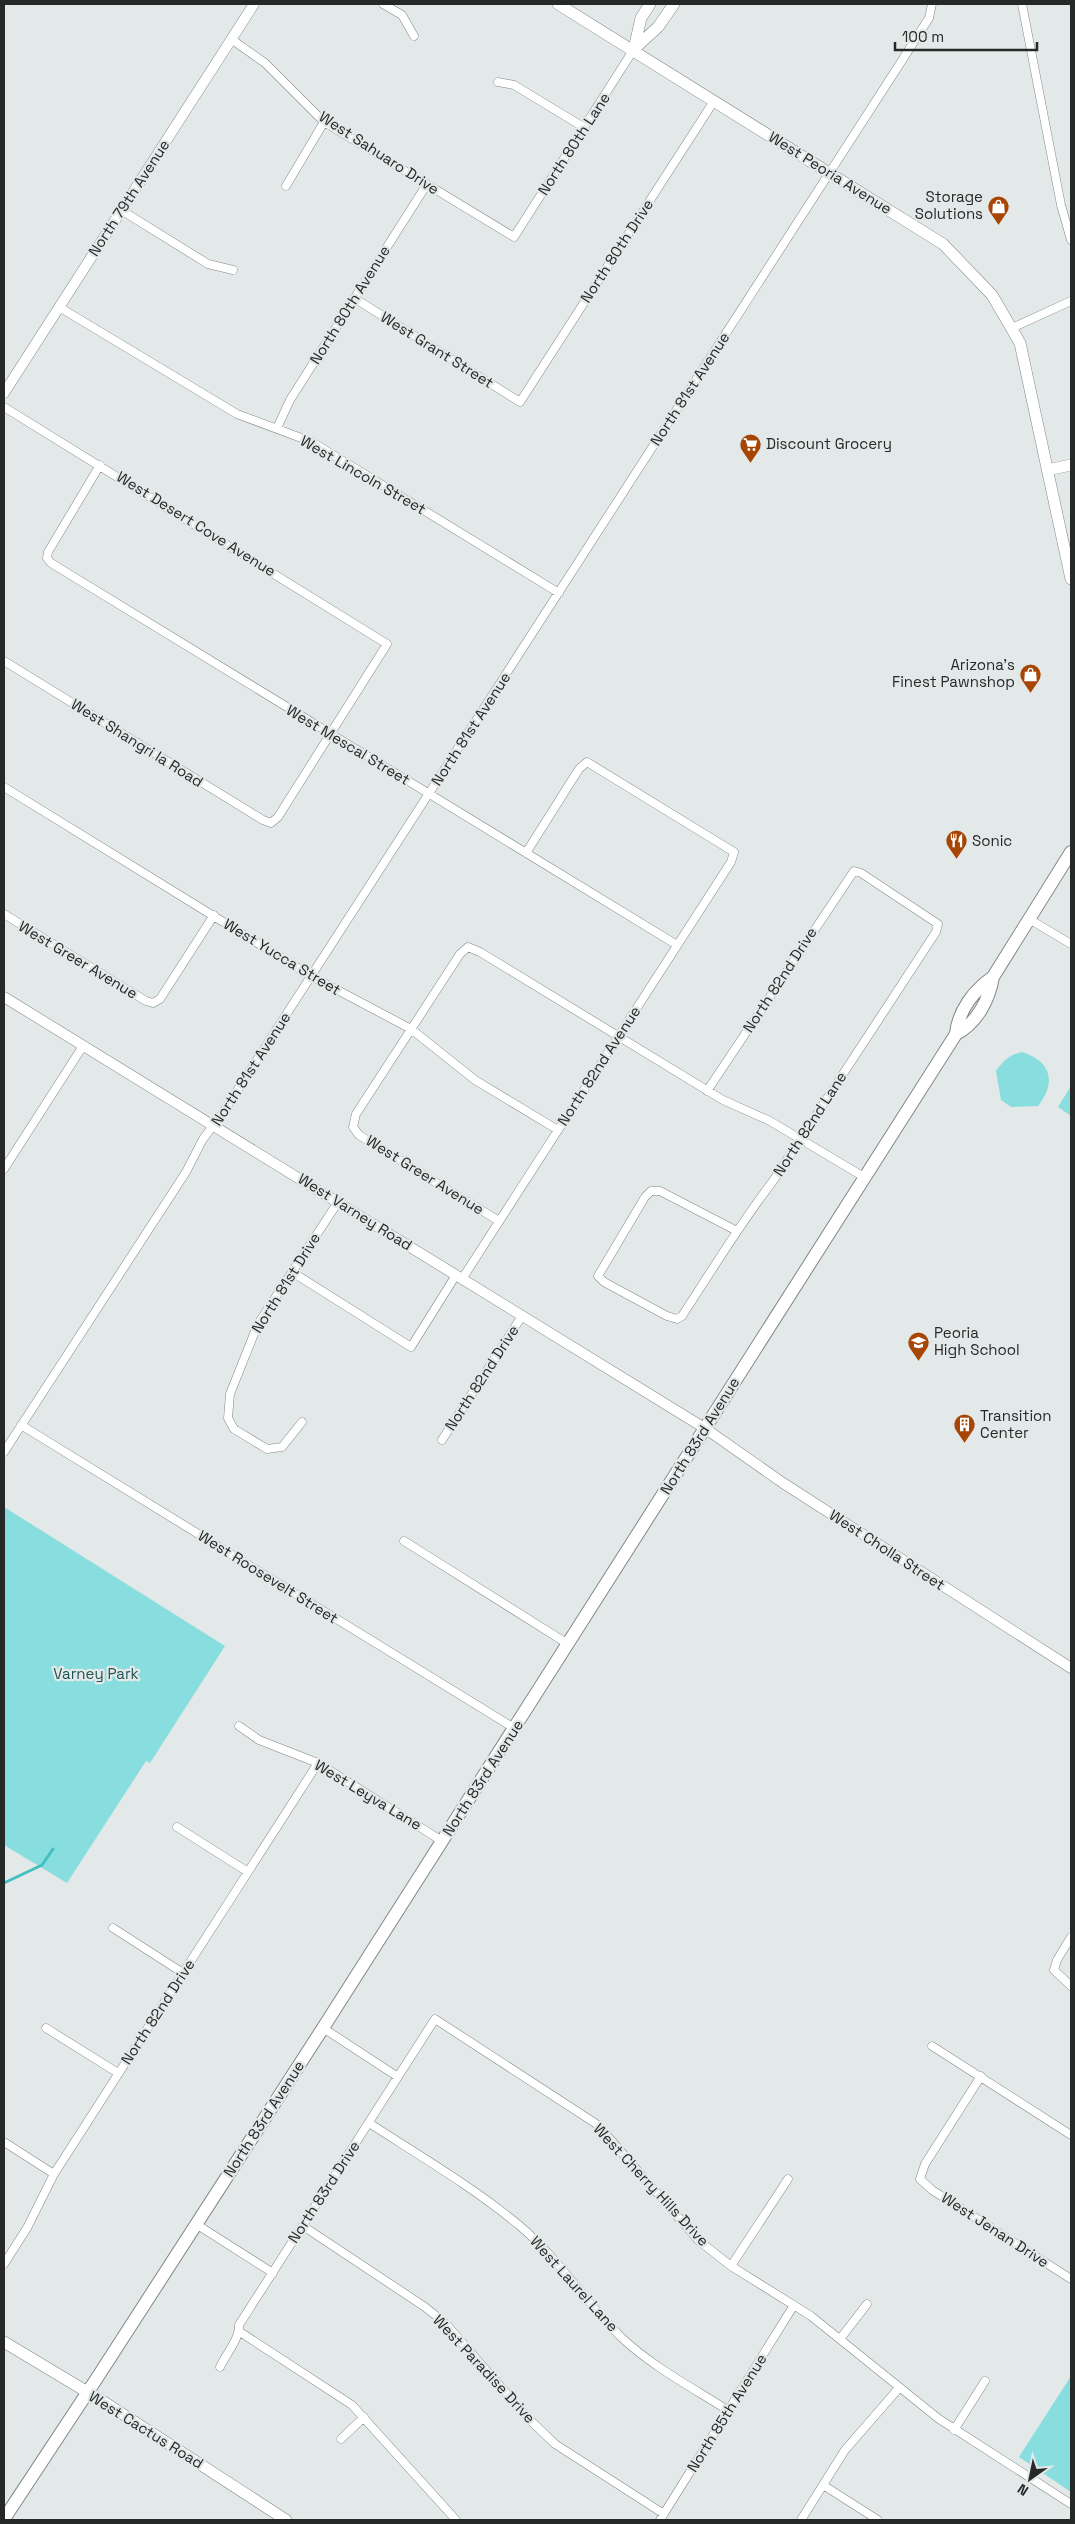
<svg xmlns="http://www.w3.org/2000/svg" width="1075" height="2524" font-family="'Space Grotesk',sans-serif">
<rect width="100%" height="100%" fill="#e3e8e8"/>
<path fill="#88dede" d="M 1022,1052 C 1051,1061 1057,1082 1038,1106 L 1011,1107 L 1001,1100 L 996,1071 C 1004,1060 1009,1055 1022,1052 Z
M 1071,1086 L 1071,1116 L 1058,1107 Z
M 4,1507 L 225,1646 L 150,1763 L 146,1761 L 67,1883 L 4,1845 Z
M 1071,2376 L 1071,2492 L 1019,2457 Z"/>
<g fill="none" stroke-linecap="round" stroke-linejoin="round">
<path stroke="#42c0c0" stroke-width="3" d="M 4,1883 L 42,1865 L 53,1849"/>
<defs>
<path id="minor" d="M 383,4 L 402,15 L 414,36
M 1022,4 L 1061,205 L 1071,240
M 231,39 L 265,63 L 324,122 L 514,237 L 634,49
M 498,82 L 514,85 L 585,128
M 286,186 L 324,122
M 121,210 L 208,264 L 233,270
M 354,298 L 520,402 L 714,101
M 59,307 L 237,414 L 312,442 L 559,593
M 1012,328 L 1071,301
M 4,407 L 387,644 L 278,817 L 271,823 L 263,820 L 4,661
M 277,428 L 290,400 L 427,184
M 100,465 L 48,552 L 47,558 L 51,563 L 677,945
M 4,787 L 311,976 L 411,1029 L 475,1080 L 558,1130
M 4,914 L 146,1001 L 153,1003 L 160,999 L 214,915
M 1029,919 L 1071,944
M 707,1091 L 854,871 L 861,873 L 938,924 L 936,932 L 773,1181 C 740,1224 712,1270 682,1316 L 677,1319 L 667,1316 L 604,1282 L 598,1276 L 645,1197 L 651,1191 L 660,1191 L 737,1231
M 4,1169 L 83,1046
M 499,1221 L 359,1135 L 353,1127 L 356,1114 L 460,954 L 468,947 L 480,952 L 723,1100 L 770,1121 L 864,1177
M 292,1272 L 411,1347 L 456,1275
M 462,1279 L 731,862 L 734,852 L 587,762 L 579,769 L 526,853
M 302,1422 L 282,1447 L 267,1449 L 234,1429 L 228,1418 L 230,1394 L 258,1324 L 338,1202
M 21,1425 L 514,1728
M 442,1440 L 522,1316
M 4,1452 L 186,1172 L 203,1139 L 222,1114 L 901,62 L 929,18 L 932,4
M 404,1541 L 568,1644
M 239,1726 L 259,1740 L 318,1763 L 442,1841
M 177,1827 L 248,1872
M 113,1928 L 183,1973
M 1071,1937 L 1057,1960 L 1054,1970 L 1071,1986
M 46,2028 L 118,2073
M 323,2028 L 398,2077
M 932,2046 L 1071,2135
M 981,2076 L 925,2164 L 920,2179 L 932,2190 L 1071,2279
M 369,2123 C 420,2156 473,2187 520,2226 C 559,2259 586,2303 622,2338 C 653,2367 693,2388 729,2411
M 4,2142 L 54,2174
M 196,2224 L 273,2273
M 303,2226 L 425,2307 L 445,2323 L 529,2419 L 555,2444 L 664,2514
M 4,2264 L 27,2228 L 54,2174 L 318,1763
M 731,2266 L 788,2179
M 240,2332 L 352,2405 L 456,2520
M 840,2339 L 867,2304
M 220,2367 C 226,2354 240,2338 239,2325 L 435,2019 L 598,2125 L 698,2240 L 731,2266 L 811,2316 L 939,2419 L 1071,2504
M 954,2430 L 985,2381
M 341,2439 L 364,2417
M 823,2485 L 878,2520
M 660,2520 L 794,2305
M 801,2520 L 845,2450 L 899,2388"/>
<path id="tertiary" d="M 4,393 L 254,4
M 4,997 L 706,1429 L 783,1483 L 1071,1668"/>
<path id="secondary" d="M 558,4 L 943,244 L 992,295 L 1020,343 L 1071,579
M 634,49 L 658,27 L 674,4
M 634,49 L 641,18 L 650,4
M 1047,470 L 1071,465
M 4,2342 L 104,2402 L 286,2520"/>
<path id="primary" d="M 956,1034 C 977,1023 989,1000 993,977 L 1071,852
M 4,2519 L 97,2378 L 323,2028 L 956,1034 C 958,1011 974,990 993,977"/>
</defs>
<use href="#minor" stroke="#828787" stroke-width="9"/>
<use href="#tertiary" stroke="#828787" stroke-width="11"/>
<use href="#secondary" stroke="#828787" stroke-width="12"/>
<use href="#primary" stroke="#828787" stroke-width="14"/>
<use href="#minor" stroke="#fff" stroke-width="8"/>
<use href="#tertiary" stroke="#fff" stroke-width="10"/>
<use href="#secondary" stroke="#fff" stroke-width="11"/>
<use href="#primary" stroke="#fff" stroke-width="12"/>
</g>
<defs>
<symbol id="shop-pin" viewBox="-11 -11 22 30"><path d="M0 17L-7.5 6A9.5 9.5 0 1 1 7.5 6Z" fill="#a74505" stroke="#e3e8e8"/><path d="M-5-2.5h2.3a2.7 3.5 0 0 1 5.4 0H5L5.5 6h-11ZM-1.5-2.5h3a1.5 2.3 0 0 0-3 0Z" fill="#fff"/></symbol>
<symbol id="supermarket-pin" viewBox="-11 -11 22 30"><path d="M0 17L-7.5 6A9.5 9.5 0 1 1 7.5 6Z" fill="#a74505" stroke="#e3e8e8"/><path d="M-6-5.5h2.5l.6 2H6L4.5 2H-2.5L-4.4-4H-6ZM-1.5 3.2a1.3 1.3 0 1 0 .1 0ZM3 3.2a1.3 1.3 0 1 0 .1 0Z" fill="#fff"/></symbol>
<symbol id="restaurant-pin" viewBox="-11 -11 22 30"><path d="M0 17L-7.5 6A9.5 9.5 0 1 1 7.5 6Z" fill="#a74505" stroke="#e3e8e8"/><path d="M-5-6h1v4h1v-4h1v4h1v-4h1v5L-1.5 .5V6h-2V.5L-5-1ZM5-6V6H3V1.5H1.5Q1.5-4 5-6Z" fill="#fff"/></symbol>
<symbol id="school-pin" viewBox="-11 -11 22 30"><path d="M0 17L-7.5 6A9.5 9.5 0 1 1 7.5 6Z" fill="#a74505" stroke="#e3e8e8"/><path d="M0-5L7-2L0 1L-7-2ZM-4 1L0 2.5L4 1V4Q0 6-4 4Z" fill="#fff"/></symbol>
<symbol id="building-pin" viewBox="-11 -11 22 30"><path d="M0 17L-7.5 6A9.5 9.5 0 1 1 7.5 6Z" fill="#a74505" stroke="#e3e8e8"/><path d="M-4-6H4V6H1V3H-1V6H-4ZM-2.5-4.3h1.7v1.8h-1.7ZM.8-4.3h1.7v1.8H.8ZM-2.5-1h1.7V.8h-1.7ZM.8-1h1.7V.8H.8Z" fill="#fff"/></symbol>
</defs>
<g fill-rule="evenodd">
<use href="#shop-pin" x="986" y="194" width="25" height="34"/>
<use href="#supermarket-pin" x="738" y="432" width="25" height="34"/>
<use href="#shop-pin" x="1018" y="662" width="25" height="34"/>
<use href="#restaurant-pin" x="944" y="828" width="25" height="34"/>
<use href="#school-pin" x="906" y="1330" width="25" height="34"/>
<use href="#building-pin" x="952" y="1412" width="25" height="34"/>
</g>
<g text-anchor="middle" stroke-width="4.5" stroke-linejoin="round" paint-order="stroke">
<g font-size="15" fill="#272828" stroke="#e3e8e8">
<text transform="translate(574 144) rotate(-57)" y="5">North 80th Lane</text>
<text transform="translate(379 153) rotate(33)" y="5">West Sahuaro Drive</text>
<text transform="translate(830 173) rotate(32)" y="5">West Peoria Avenue</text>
<text transform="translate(129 198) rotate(-57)" y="5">North 79th Avenue</text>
<text transform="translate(617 251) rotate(-57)" y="5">North 80th Drive</text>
<text transform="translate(350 305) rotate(-58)" y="5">North 80th Avenue</text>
<text transform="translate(437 350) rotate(32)" y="5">West Grant Street</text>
<text transform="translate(690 389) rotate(-57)" y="5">North 81st Avenue</text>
<text transform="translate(363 475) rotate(30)" y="5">West Lincoln Street</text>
<text transform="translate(196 524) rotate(32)" y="5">West Desert Cove Avenue</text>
<text transform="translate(471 729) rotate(-57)" y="5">North 81st Avenue</text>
<text transform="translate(137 743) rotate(32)" y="5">West Shangri la Road</text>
<text transform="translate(348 745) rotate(31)" y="5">West Mescal Street</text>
<text transform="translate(282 957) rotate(31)" y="5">West Yucca Street</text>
<text transform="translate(78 960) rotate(31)" y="5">West Greer Avenue</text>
<text transform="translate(780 980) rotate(-57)" y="5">North 82nd Drive</text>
<text transform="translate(599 1066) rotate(-57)" y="5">North 82nd Avenue</text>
<text transform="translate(251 1069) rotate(-57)" y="5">North 81st Avenue</text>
<text transform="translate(810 1124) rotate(-57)" y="5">North 82nd Lane</text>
<text transform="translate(425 1175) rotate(32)" y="5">West Greer Avenue</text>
<text transform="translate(355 1212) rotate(32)" y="5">West Varney Road</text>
<text transform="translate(286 1283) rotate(-58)" y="5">North 81st Drive</text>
<text transform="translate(482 1378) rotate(-57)" y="5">North 82nd Drive</text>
<text transform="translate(700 1436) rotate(-58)" y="5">North 83rd Avenue</text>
<text transform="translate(887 1550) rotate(33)" y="5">West Cholla Street</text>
<text transform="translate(268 1577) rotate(32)" y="5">West Roosevelt Street</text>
<text transform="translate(483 1778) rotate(-57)" y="5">North 83rd Avenue</text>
<text transform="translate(368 1795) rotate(31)" y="5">West Leyva Lane</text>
<text transform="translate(158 2012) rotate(-57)" y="5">North 82nd Drive</text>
<text transform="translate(264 2119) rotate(-57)" y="5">North 83rd Avenue</text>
<text transform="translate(651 2185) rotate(47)" y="5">West Cherry Hills Drive</text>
<text transform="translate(324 2192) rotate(-57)" y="5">North 83rd Drive</text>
<text transform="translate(995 2230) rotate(33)" y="5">West Jenan Drive</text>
<text transform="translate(574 2284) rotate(48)" y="5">West Laurel Lane</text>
<text transform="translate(484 2369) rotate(47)" y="5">West Paradise Drive</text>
<text transform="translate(727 2413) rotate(-58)" y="5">North 85th Avenue</text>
<text transform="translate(146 2430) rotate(32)" y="5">West Cactus Road</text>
</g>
<g font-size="15" fill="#272828" stroke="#e3e8e8" text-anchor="start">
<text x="983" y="202" text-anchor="end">Storage<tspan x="983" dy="17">Solutions</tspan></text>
<text x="766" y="449">Discount Grocery</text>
<text x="1015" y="670" text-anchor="end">Arizona's<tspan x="1015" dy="17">Finest Pawnshop</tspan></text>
<text x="972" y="846">Sonic</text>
<text x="934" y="1338">Peoria<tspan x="934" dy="17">High School</tspan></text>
<text x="980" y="1421">Transition<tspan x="980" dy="17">Center</tspan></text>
</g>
<g font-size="15" fill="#1f5454" stroke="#e3e8e8">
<text x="96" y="1679">Varney Park</text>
</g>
</g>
<rect width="1075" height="2524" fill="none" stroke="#272828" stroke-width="10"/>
<g transform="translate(1030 2479) rotate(213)" stroke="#e3e8e8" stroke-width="4" paint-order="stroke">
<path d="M0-4L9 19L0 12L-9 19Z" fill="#272828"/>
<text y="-8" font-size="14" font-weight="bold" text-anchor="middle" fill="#272828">N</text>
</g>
<path d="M895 42v8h142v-8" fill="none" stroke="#272828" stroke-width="2.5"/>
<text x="902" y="42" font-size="15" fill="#272828" stroke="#e3e8e8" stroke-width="4" paint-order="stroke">100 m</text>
</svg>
